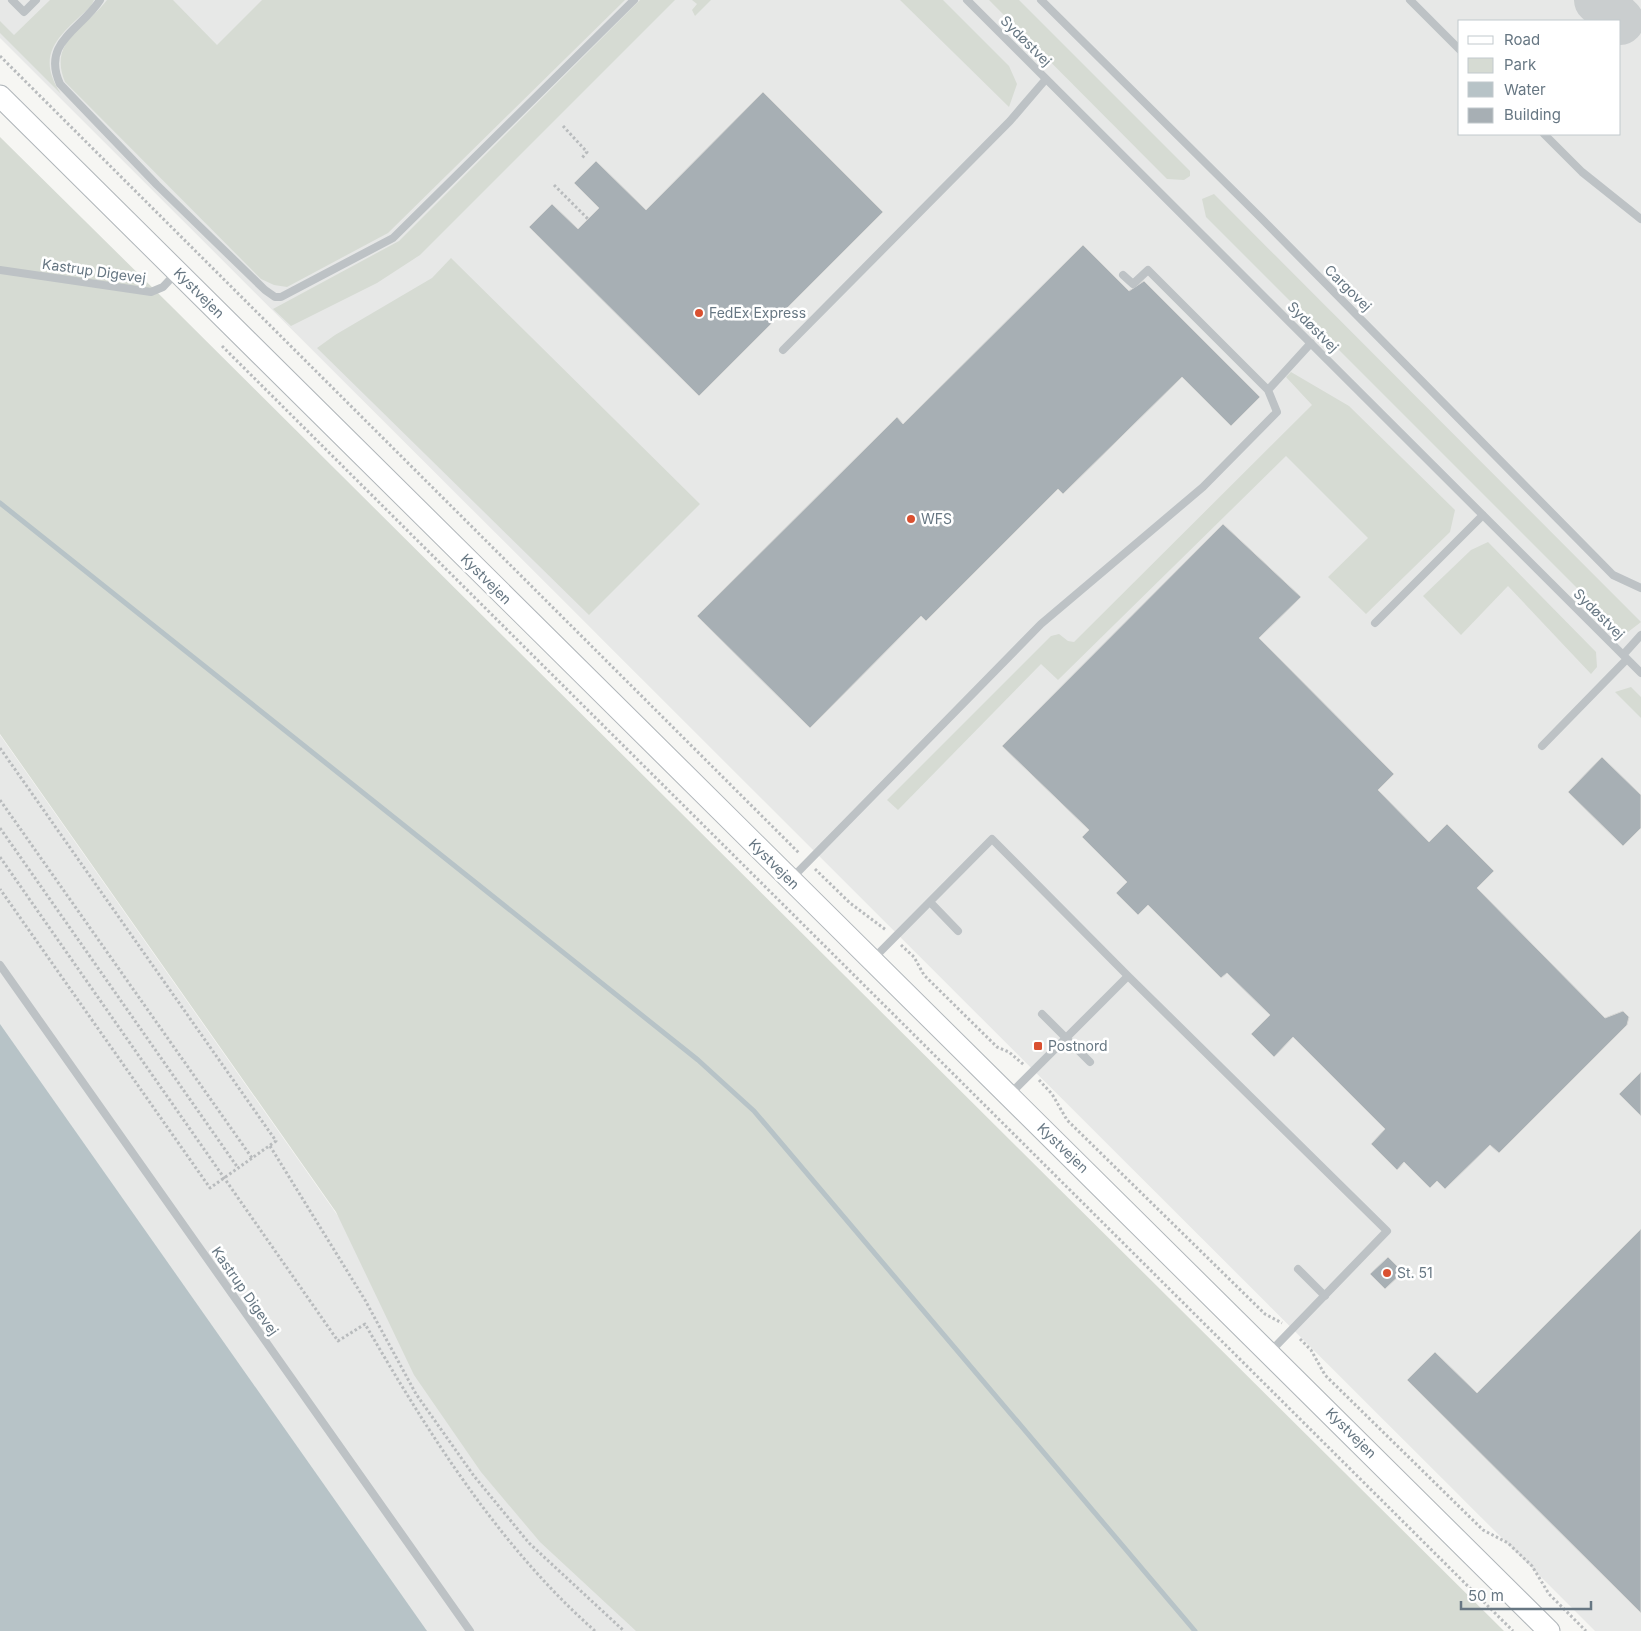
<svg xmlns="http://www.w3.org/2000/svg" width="1641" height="1631" font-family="Inter,sans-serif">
<rect width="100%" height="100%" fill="#f6f6f3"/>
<path fill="#e7e8e7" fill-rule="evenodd" d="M 0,0 L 1641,0 L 1641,1631 L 1595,1631 L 0,38 ZM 1460,21 L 1620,21 L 1620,134 L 1460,134 Z
M 0,735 L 385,1283 L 755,1631 L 424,1631 L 0,1026 Z"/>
<path fill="#d6dbd3" d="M 50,0 L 94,0 L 91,6 C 62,34 33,52 61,94 L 0,33 L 0,21 L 14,35 Z
M 107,0 L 173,0 L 217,45 L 262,0 L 625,0 L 388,233 L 287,287 L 274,285 L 261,279 L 65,82 C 48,41 85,29 107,0 Z
M 640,0 L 675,0 L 420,255 L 377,283 L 291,326 L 273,309 L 399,241 Z
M 692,0 L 711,0 L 695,16 L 692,10 L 697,4 Z
M 900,0 L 943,0 L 1009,66 L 1017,84 L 1009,107 Z
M 989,0 L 1019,0 L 1190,171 L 1190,176 L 1184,180 L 1167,179 Z
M 0,137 L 168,303 L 1504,1631 L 636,1631 L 540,1542 L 481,1472 L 414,1375 L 336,1212 L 0,734 Z
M 1214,194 L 1641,622 L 1628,632 L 1621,632 L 1206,217 L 1202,199 Z
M 451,258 L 700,504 L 589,615 L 317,348 L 335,335 L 432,278 Z
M 1291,372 L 1349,406 L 1455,510 L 1450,532 L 1366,614 L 1328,577 L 1368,538 L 1286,456 L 1058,680 L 1041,664 L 898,810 L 887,800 L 1051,636 L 1059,634 L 1068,641 L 1074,642 L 1312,405 L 1286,377 Z
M 1488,542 L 1596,652 L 1597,667 L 1591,674 L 1508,586 L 1461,635 L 1423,596 L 1471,550 Z
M 1631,687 L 1641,697 L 1641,718 L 1615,692 Z"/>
<path fill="#b7c3c7" d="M 0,1024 L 427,1631 L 0,1631 Z"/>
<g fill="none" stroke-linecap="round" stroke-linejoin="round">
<path stroke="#b7c3c7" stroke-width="5" d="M 0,503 L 698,1060 L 754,1111 L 1195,1631"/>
<path stroke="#cacecf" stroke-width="48" d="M 1598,0 L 1620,21"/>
</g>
<path fill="#a7afb4" stroke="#d8d8d6" d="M 763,92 L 883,212 L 699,396 L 529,227 L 552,204 L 578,229 L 599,208 L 574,183 L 596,161 L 646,210 Z
M 1083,245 L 1129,291 L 1144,281 L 1260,397 L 1231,426 L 1182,377 L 1063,494 L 1058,489 L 926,621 L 921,616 L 810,728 L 697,616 L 897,417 L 903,424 Z
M 1223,524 L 1301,597 L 1259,638 L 1394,774 L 1378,790 L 1429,842 L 1447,824 L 1494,871 L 1477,888 L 1605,1018 L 1623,1011 L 1629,1017 L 1627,1025 L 1499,1153 L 1490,1145 L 1445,1189 L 1437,1181 L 1430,1188 L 1404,1162 L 1397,1170 L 1371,1144 L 1385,1129 L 1293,1037 L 1274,1057 L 1251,1034 L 1270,1015 L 1227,973 L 1221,978 L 1148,905 L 1138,915 L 1116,893 L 1127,882 L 1082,837 L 1089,830 L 1002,746 Z
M 1602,757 L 1641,795 L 1641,828 L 1623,846 L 1568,792 Z
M 1641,1072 L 1641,1116 L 1619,1094 Z
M 1641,1229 L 1641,1613 L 1407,1380 L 1435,1352 L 1477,1393 Z
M 1388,1257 L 1403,1272 L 1385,1289 L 1370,1274 Z"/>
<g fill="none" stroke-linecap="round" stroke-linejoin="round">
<defs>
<path id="secondary" d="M 0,96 L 1549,1631"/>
</defs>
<use href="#secondary" stroke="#b0b6ba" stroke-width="23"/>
<path stroke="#b8bbbd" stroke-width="3" stroke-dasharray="2.5 2.5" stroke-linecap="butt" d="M 0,56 L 800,854
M 563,126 L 587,152 L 582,158
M 554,185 L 588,219
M 222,346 L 1513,1631
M 0,748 L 276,1141 L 210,1188 L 0,889
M 0,800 L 252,1158
M 0,828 L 238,1168
M 0,857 L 338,1341 L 365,1324 C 429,1434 499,1546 595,1631
M 815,869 L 850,903 L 886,930
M 901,945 L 914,957 L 924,975 L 997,1047 L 1009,1052 L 1024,1065
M 1039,1080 L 1052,1094 L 1067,1120 L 1265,1314 L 1282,1323
M 270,1146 L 365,1300 L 416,1394 L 474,1476 L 529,1543 L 624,1631
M 1300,1339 L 1311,1350 L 1325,1375 L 1483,1530 L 1508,1543 L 1532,1566 L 1549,1594 L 1586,1631"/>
<path stroke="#bdc2c5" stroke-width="8" d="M 12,0 L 24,12 L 36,0
M 100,0 C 81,30 41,42 60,84 L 157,185 L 265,290 L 275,297 L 281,297 L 393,238 L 634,0
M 967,0 L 1641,673
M 1041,0 L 1261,218 L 1613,575 L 1641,588
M 1410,0 L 1460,50
M 1544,134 L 1582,172 L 1641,219
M 0,270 L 151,292 L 163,287 L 177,272
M 1123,275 L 1133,284 L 1148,270 L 1268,390
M 783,350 L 1010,121 L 1046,79
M 1375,623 L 1483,515
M 1623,655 L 1641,635
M 1542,746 L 1627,659
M 792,878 L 1041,624 L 1203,487 L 1277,412 L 1268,390 L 1311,343
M 930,902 L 958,931
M 874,958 L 992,839 L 1128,976 L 1387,1231 L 1270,1352
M 0,965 L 470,1631
M 1042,1014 L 1090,1062
M 1009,1095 L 1128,976
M 1298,1269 L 1325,1296"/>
<use href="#secondary" stroke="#fff" stroke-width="21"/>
</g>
<g fill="#da5030" stroke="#fff" stroke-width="2">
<circle cx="699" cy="313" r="5"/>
<circle cx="911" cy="519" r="5"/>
<rect x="1033" y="1041" width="10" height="10" rx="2.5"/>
<circle cx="1387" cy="1273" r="5"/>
</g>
<g text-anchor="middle" stroke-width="5" stroke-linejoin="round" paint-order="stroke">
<g font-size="14" fill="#677783" stroke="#fff">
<text transform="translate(1026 41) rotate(45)" y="5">Sydøstvej</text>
<text transform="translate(94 271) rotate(8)" y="5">Kastrup Digevej</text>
<text transform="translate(1348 288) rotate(45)" y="5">Cargovej</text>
<text transform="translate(199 293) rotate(45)" y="5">Kystvejen</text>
<text transform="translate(1313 327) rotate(45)" y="5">Sydøstvej</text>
<text transform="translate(486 579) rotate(45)" y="5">Kystvejen</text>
<text transform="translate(1599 614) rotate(45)" y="5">Sydøstvej</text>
<text transform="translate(774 864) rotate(45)" y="5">Kystvejen</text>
<text transform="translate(1063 1148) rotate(44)" y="5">Kystvejen</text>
<text transform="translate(245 1291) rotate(55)" y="5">Kastrup Digevej</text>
<text transform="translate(1351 1433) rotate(45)" y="5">Kystvejen</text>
</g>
<g font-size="14" fill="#677783" stroke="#fff" text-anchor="start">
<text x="709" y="318">FedEx Express</text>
<text x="921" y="524">WFS</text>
<text x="1048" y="1051">Postnord</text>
<text x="1397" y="1278">St. 51</text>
</g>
</g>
<rect x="1458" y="20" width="162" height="115" fill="#ffffff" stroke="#c2c9cd"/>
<rect x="1468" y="36" width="25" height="8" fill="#ffffff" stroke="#c2c9cd"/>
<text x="1504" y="45" font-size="15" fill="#677783">Road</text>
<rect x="1468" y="58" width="25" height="15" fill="#d6dbd3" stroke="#c2c9cd"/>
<text x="1504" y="70" font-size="15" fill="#677783">Park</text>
<rect x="1468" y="82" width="25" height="15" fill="#b7c3c7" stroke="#c2c9cd"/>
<text x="1504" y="95" font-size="15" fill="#677783">Water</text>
<rect x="1468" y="108" width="25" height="15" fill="#a7afb4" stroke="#c2c9cd"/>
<text x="1504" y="120" font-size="15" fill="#677783">Building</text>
<path d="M1461 1601v8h130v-8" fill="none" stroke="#677783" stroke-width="2.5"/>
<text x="1468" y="1601" font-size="15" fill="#677783" stroke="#ffffff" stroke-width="4" paint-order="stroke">50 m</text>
</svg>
